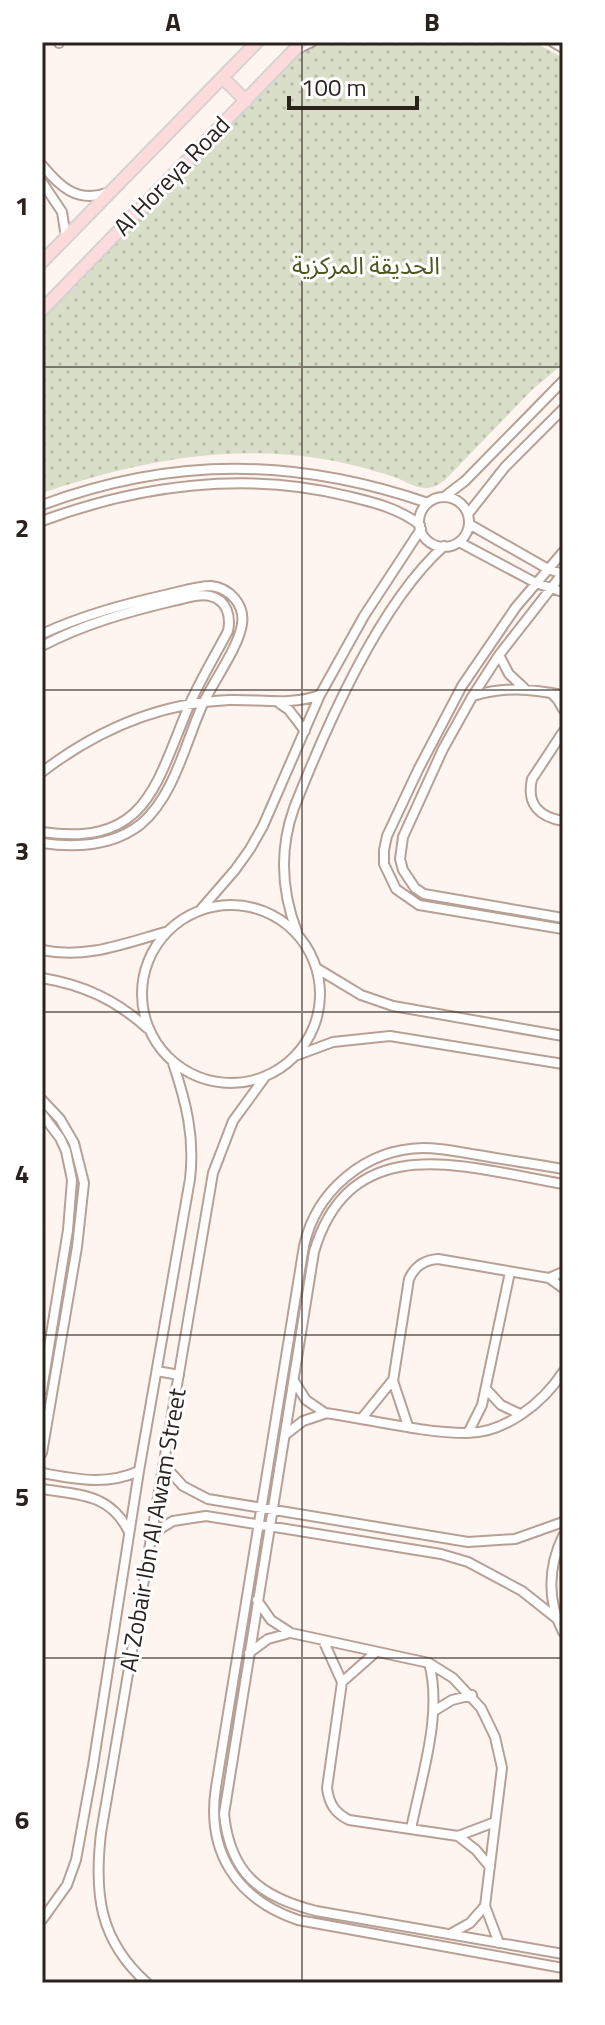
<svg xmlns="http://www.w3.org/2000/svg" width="605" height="2025" font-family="'Titillium Web','Noto Sans Arabic',sans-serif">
<defs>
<pattern id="green-dots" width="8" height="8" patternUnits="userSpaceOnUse" patternTransform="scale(2)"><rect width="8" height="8" fill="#d9dec8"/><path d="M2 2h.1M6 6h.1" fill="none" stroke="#babeab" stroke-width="1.8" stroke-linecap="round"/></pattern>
</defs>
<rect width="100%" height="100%" fill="#fef4f0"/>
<path fill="url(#green-dots)" d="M 310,42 L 534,42 L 563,58 L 563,364 L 533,389 L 445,480 C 438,485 432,489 423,488 C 413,487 403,480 394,477 C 369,469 344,462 317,458 C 220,444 133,463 42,493 L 42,318 Z"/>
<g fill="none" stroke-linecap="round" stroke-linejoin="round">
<defs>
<path id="minor" d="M 59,42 L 59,43
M 553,42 L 563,48
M 297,49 L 312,42
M 42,165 C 60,187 77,203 107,193
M 42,182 L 62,212 L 66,237
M 444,497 L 465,481 L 563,381
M419 522a25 25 0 1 1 50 0a25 25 0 1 1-50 0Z
M 42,505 C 174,456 296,458 428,503
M 468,514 L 505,467 L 563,409
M 42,521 C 139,485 246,471 347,496 C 372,502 399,508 420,525
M 469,524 L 548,569 L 563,574
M 459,542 L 536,583 L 563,592
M 563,552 L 516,607 L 462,686 L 418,770 L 387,836 L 384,850 L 384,864 L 396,889 L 419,905 L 563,929
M 563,573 L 499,655 L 472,697 L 443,749 L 403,837 L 400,859 L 403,870 L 415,888 L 424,894 L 563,918
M 42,634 C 83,615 125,604 169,594 C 182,591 198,586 211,586 C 230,588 245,605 242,624 C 239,647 212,683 202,706 C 185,744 174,796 141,824 C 113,846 76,848 42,843
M 42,646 C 84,624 127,612 173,601 C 185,599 198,593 210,596 C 227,600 231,616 228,631 C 215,656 199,682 188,708 C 155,787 146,847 42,832
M 499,655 L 509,674 L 524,688
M 551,693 L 558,700 L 563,709
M 473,696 C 505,686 530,689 563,695
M 279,703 L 289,710 L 305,731
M 563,732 L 532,779 C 526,805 540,817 563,821
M 42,772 C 97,730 159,703 229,700 C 261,699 289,706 320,695
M142 994a89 89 0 1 1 178 0a89 89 0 1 1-178 0Z
M 202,908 L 235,870 L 250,849 L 263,826 L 320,695 L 364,616 L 421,529
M 297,932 C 281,890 279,850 294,808 C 326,727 379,604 444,546
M 42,950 C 86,959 123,944 165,932
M 318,969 L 361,995 L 393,1006 L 563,1036
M 42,978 C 84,985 116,1000 147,1028
M 298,1055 L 333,1042 L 390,1036 L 563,1064
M 42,1100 L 60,1119 L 74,1143 L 84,1183 L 77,1247 L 42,1453
M 42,1114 L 60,1138 L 66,1151 L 72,1180 L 68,1230 L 42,1390
M 563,1169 C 535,1164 506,1160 478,1155 C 460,1152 441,1148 423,1148 C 365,1149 316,1191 304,1246 L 216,1787 C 206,1851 236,1899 298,1920 L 563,1968
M 563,1184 C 468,1168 351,1126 314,1252 L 224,1814 C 230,1873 260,1897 316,1911 L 563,1954
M 549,1278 L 563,1288
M 157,1371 L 179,1375
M 294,1381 L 306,1400 L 325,1413 C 369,1419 422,1433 467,1433 C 505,1433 543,1403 563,1372
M 486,1389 L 501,1405 L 520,1414
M 362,1418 L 392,1381
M 408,1426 L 393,1381 L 409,1279 C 415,1266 424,1260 438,1259 L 549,1278 L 563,1272
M 468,1433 L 482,1405 L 510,1272
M 285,1435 L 303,1421 L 324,1414
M 164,1465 L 183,1486 L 208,1499 L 468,1542 L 515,1539 L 563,1522
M 42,1473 C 76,1479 106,1486 139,1471
M 42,1489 C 79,1495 110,1493 129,1532
M 153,1533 L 173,1521 L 206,1516 L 441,1554 L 468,1562 L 522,1591 L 556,1618
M 563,1536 C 548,1567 547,1601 563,1632
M 257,1600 L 271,1620 L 291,1633 L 429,1663 L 453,1678 L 481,1708 L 495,1737 L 502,1768 L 485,1906 L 499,1943
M 323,1640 L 342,1682 L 327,1788 C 329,1804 335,1813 349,1820 L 458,1836 L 495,1822
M 249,1653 L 268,1639 L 290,1633
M 342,1682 L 376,1652
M 434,1711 L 452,1700 L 472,1695
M 411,1829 C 421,1778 443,1714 429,1663
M 458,1836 L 476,1850 L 490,1867
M 42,1920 L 67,1885 L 76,1860 L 93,1766 L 139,1471 L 190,1179 C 195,1137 186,1102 173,1063
M 452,1933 L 470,1923 L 485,1906
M 147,1983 C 99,1940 94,1894 101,1833 L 213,1173 L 233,1121 L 265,1077"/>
<path id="major" d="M 223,78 L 246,101
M 42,262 L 257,42
M 42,310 L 302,42"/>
</defs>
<use href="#minor" stroke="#b7a096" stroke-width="12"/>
<use href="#major" stroke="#d5d3d2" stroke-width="15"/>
<use href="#minor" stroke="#fff" stroke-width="8"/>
<use href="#major" stroke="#fddadc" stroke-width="11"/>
</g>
<path fill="none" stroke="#2b221e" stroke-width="2" stroke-opacity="0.55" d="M 302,42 L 302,1983M 42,367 L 563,367M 42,690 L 563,690M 42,1012 L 563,1012M 42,1335 L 563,1335M 42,1658 L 563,1658"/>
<g text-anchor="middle" stroke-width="6" stroke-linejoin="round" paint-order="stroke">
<g font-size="24" fill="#2b221e" stroke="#fff">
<text transform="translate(172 176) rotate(-46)" y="8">Al Horeya Road</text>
<text transform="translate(153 1530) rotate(-80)" y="8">Al Zobair Ibn Al Awam Street</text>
</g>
<g font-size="24" fill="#4f571f" stroke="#fff">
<text x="366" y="274">الحديقة المركزية</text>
</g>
</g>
<rect width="605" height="2025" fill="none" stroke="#ffffff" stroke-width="88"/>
<path d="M289 96v12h128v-12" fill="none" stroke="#2b221e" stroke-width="4"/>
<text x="301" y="96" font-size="24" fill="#2b221e" stroke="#ffffff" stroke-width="6" paint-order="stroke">100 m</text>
<rect x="44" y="44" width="517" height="1937" fill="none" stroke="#2b221e" stroke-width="3"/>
<g font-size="26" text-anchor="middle" font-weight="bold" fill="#2b221e">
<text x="173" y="31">A</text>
<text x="432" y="31">B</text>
<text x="22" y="215">1</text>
<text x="22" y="537">2</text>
<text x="22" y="860">3</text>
<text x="22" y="1183">4</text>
<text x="22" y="1506">5</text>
<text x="22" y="1829">6</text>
</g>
</svg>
